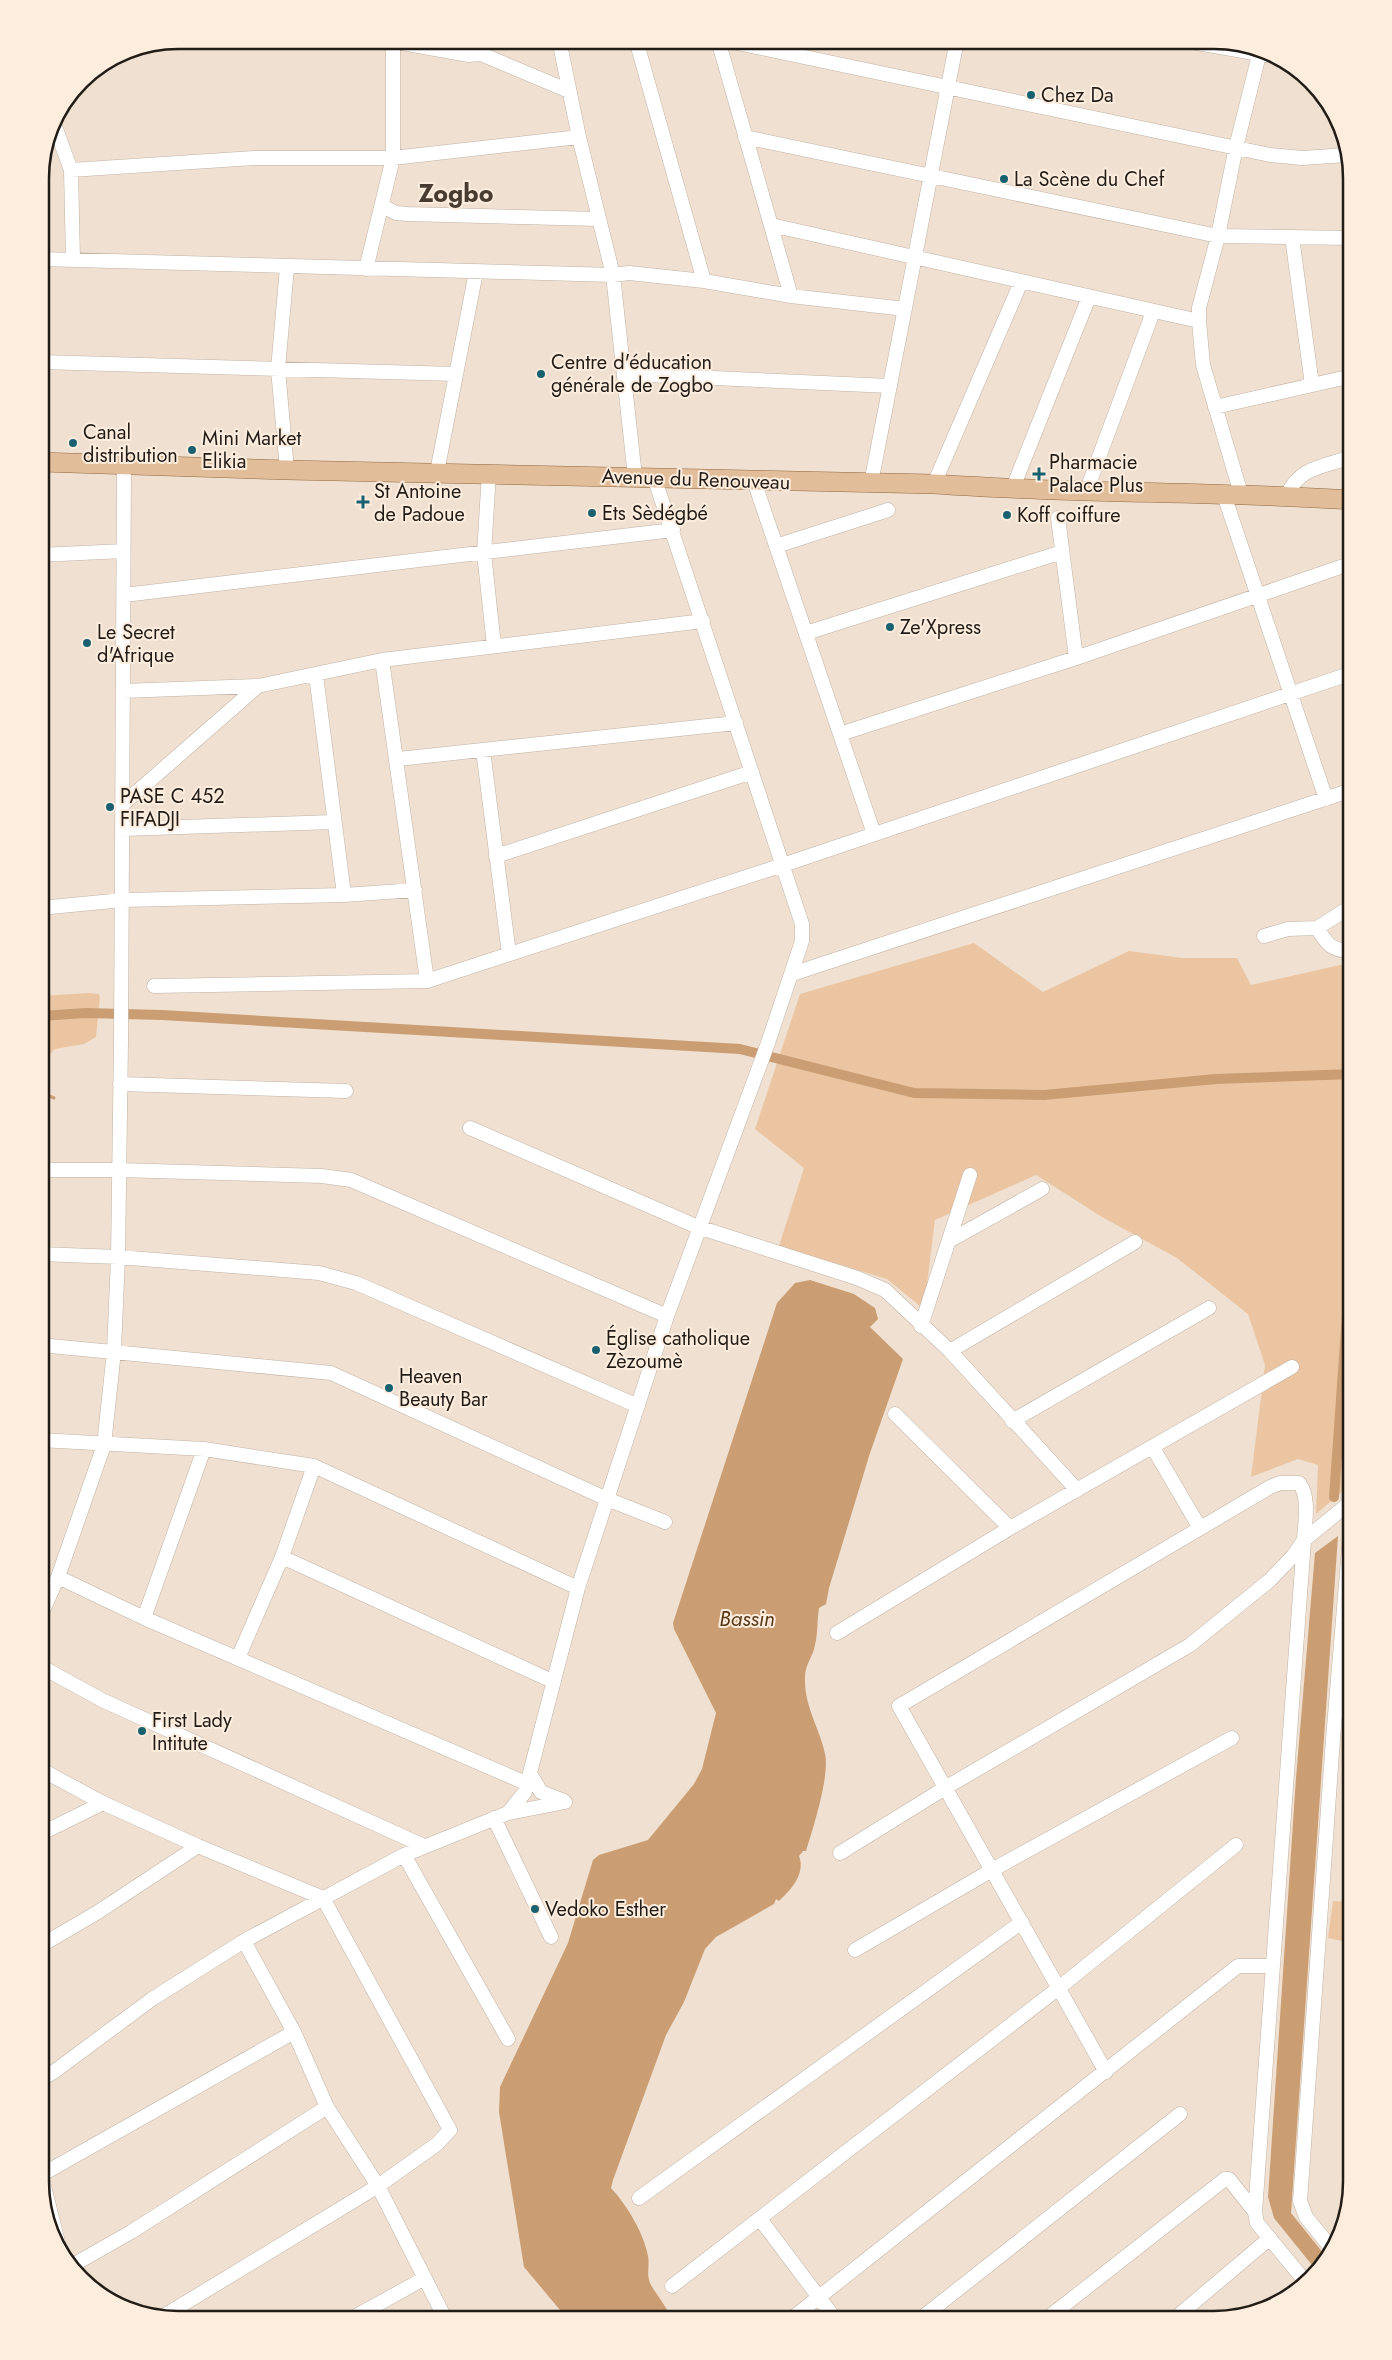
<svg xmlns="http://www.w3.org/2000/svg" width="1392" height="2360" font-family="Jost,sans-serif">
<rect width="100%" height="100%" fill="#efe0d1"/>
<path fill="#ebc5a2" d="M 974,943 L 1043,992 L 1129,951 L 1182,958 L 1237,958 L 1251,985 L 1340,965 L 1352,967 L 1350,1485 L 1316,1514 L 1318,1465 L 1298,1459 L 1251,1477 L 1265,1365 L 1248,1314 L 1177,1258 L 1102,1217 L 1036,1175 L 935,1220 L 926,1292 L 920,1306 L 887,1279 L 779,1246 L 804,1168 L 755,1129 L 800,994 Z
M 89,993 L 98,994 L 100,996 L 96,1037 L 84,1044 L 55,1049 L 40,1065 L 40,996 Z
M 1333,1901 L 1352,1902 L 1352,1943 L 1328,1938 Z
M 1352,2031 L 1352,2122 L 1347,2126 L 1347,2125 Z"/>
<path fill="#ca9d72" d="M 810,1280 L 854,1294 L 875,1308 L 878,1319 L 870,1327 L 903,1359 L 870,1453 L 829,1588 L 826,1604 L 819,1608 C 817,1620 818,1633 815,1645 C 813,1658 804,1664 805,1681 C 805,1708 820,1729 825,1754 C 830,1775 813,1829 806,1851 L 803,1851 L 799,1856 C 806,1874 790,1891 779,1901 L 776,1899 L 774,1904 L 716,1937 L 705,1949 L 684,2002 L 666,2035 L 613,2180 L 611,2188 C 626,2204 644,2233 648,2256 C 650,2265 646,2273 650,2283 C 656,2295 668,2307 671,2320 L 565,2320 L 560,2310 L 524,2267 L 499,2112 L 500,2087 L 568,1943 L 593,1860 L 599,1855 L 648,1840 L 694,1784 L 702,1769 L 716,1713 L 674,1629 L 673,1623 L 777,1303 L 795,1283 Z
M 1338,1536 L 1291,2213 L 1328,2259 L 1316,2270 L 1274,2218 L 1268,2197 L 1296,1778 L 1315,1553 Z"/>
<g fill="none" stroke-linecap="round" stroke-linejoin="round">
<path stroke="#ca9d72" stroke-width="3" d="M 40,1092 L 54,1098"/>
<path stroke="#ca9d72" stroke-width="10" d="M 40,1016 L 86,1013 L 162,1015 L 740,1049 L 914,1093 L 1044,1095 L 1216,1079 L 1352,1074
M 1334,1497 L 1352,1245"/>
<defs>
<path id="minor" d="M 385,40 L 469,55 L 481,54 L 569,91
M 468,40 L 469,55
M 559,40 L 579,137 L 613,275 L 635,477
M 636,40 L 704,281
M 718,40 L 791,296
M 723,40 L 1270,155 L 1302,158 L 1347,155
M 1180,40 L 1266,55
M 53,121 L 71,170 L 73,260
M 745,137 L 1218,236 L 1352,238
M 71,170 L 254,158 L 393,158 L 579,137
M 382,206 L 396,213 L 407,214 L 599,219
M 771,225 L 1199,321
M 1292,237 L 1312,385
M 40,259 L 613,275 L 629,273 L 704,281 L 791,296 L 905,309
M 287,267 L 278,369 L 287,470
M 366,269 L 393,158 L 393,43
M 40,362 L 456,374
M 624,374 L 890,386
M 1215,407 L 1352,376
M 437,472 L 476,272
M 489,473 L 484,553 L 494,646
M 754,481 L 874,834
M 871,483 L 957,40
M 934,484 L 1021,282
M 1012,490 L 1089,297
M 1086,492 L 1153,312
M 1241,494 L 1203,365 L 1199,321 L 1199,308 L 1218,236 L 1236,147 L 1259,55
M 1224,495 L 1326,799
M 1287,496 C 1298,467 1325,466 1352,457
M 1058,518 L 1076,658
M 776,546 L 888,510
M 40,555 L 123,551
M 124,595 L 673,530
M 806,633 L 1062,552
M 382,660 L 427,981
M 316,675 L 344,895
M 123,691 L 258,686 L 382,660 L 703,621
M 840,734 L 1076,658 L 1352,563
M 483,750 L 509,954
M 398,759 L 736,723
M 123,804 L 258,686
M 123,829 L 333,822
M 496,856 L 752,772
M 40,908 L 123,900 L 344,895 L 415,890
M 1317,928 C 1327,944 1331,951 1352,951
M 1264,936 L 1288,929 L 1317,928 L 1352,906
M 792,974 L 1352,790
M 154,986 L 427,981 L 783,865 L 1352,673
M 120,1084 L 346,1091
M 470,1128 L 698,1227 L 857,1278 L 885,1290 L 950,1351 L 1077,1490
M 40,1170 L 119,1170 L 322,1176 L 351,1180 L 667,1316
M 949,1241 L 1042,1189
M 40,1254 L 118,1257 L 319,1273 L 356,1283 L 638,1406
M 921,1326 L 970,1175
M 40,1345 L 331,1373 L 607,1499 L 665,1522
M 950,1351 L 1135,1242
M 895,1414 L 1010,1528
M 1012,1421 L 1209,1308
M 40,1440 L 204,1449 L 314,1466 L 578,1588
M 1153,1448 L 1200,1528
M 282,1557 L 552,1681
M 58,1577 L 144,1618 L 528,1784
M 40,1617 L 58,1577 L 104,1445 L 114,1351 L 118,1257 L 121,1042 L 124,465
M 144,1618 L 204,1449
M 837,1633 L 1010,1528 L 1292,1367
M 238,1658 L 282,1557 L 314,1466
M 40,1666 L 102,1700 L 424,1846
M 40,1769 L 103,1803 L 198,1846 L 323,1898 L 450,2130 L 437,2144 L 378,2186 L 162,2317
M 531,1775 L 541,1792 L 564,1801
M 509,1813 L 565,1802
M 494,1818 L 551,1937
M 40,1834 L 103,1803
M 840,1853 L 945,1788 L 1190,1645 L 1270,1580 L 1293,1556 L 1304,1540 L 1352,1501
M 404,1855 L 508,2039
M 244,1941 L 294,2032 L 327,2107 L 378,2186 L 446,2320
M 40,1946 L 98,1912 L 198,1846
M 855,1950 L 992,1870 L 1232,1738
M 1106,2072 L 899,1706 L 1270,1487 L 1280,1483 L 1299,1483 C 1310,1497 1305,1522 1304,1540 L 1255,2212 L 1257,2223 L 1304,2280
M 40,2080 L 55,2071 L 152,1999 L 244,1941 L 404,1855 L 508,1813 L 525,1792 L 578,1588 L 667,1316 L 768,1043 L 802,941 L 802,924 L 654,477
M 40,2108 L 40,2093
M 40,2170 L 60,2250
M 41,2175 L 294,2032
M 639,2198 L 1022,1922
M 760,2219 L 836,2320
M 1332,2249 L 1306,2217 L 1300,2201 L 1333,1739 L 1352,1512
M 73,2265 L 131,2232 L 327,2107
M 672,2286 L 1060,1987 L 1236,1845
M 349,2320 L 425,2278
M 790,2320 L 1238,1966 L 1273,1966
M 919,2320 L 1180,2114
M 1045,2320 L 1225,2179 L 1229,2179 L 1255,2212
M 1173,2320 L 1270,2238"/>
<path id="major" d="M 40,462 L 287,470 L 934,484 C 1073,494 1213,491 1352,500"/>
</defs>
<use href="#minor" stroke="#c1b2a4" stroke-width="15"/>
<use href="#major" stroke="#91683f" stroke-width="20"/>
<use href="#minor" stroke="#fff" stroke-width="14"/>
<use href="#major" stroke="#e1bd99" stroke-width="19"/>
</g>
<g fill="#196170" stroke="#fdedde" stroke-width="2">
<circle cx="1031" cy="95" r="5"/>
<circle cx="1004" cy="179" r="5"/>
<circle cx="541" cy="374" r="5"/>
<circle cx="73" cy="443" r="5"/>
<circle cx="192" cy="450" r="5"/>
<path d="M1036.5 466.5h5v5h5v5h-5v5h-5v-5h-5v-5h5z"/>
<path d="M360.5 494.5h5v5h5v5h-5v5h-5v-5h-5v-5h5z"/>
<circle cx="592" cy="513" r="5"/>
<circle cx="1007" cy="515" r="5"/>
<circle cx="890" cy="627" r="5"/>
<circle cx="87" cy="643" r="5"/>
<circle cx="110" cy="807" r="5"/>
<circle cx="596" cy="1350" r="5"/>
<circle cx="389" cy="1388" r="5"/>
<circle cx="142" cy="1731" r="5"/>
<circle cx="535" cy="1909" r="5"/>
</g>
<g text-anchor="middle" stroke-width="4" stroke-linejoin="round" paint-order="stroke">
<g font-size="20" fill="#221c17" stroke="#fdedde" text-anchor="start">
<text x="1041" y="102">Chez Da</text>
<text x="1014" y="186">La Scène du Chef</text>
<text x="551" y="369">Centre d'éducation<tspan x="551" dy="23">générale de Zogbo</tspan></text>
<text x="83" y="439">Canal<tspan x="83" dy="23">distribution</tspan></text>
<text x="202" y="445">Mini Market<tspan x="202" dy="23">Elikia</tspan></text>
<text x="1049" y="469">Pharmacie<tspan x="1049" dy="23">Palace Plus</tspan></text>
<text x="374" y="498">St Antoine<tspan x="374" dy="23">de Padoue</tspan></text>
<text x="602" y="520">Ets Sèdégbé</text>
<text x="1017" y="522">Koff coiffure</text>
<text x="900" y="634">Ze'Xpress</text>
<text x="97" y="639">Le Secret<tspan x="97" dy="23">d'Afrique</tspan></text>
<text x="120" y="803">PASE C 452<tspan x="120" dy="23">FIFADJI</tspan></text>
<text x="606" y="1345">Église catholique<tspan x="606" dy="23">Zèzoumè</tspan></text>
<text x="399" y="1383">Heaven<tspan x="399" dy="23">Beauty Bar</tspan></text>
<text x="152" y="1727">First Lady<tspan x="152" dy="23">Intitute</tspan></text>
<text x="545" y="1916">Vedoko Esther</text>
</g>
<g font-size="20" fill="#221c17" stroke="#fdedde">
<text transform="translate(696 479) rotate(2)" y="7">Avenue du Renouveau</text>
</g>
<g font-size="21" font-style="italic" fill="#573817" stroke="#fdedde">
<text x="747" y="1626">Bassin</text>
</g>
<g font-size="25" font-weight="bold" fill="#483c30" stroke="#fdedde">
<text x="456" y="202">Zogbo</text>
</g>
</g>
<path d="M0 0H1392V2360H0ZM178 49H1214A129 129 0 0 1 1343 178V2182A129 129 0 0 1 1214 2311H178A129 129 0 0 1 49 2182V178A129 129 0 0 1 178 49Z" fill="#fdedde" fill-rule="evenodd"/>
<path fill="none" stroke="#221c17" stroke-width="2.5" d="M178 49H1214A129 129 0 0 1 1343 178V2182A129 129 0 0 1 1214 2311H178A129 129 0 0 1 49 2182V178A129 129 0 0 1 178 49Z"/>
</svg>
